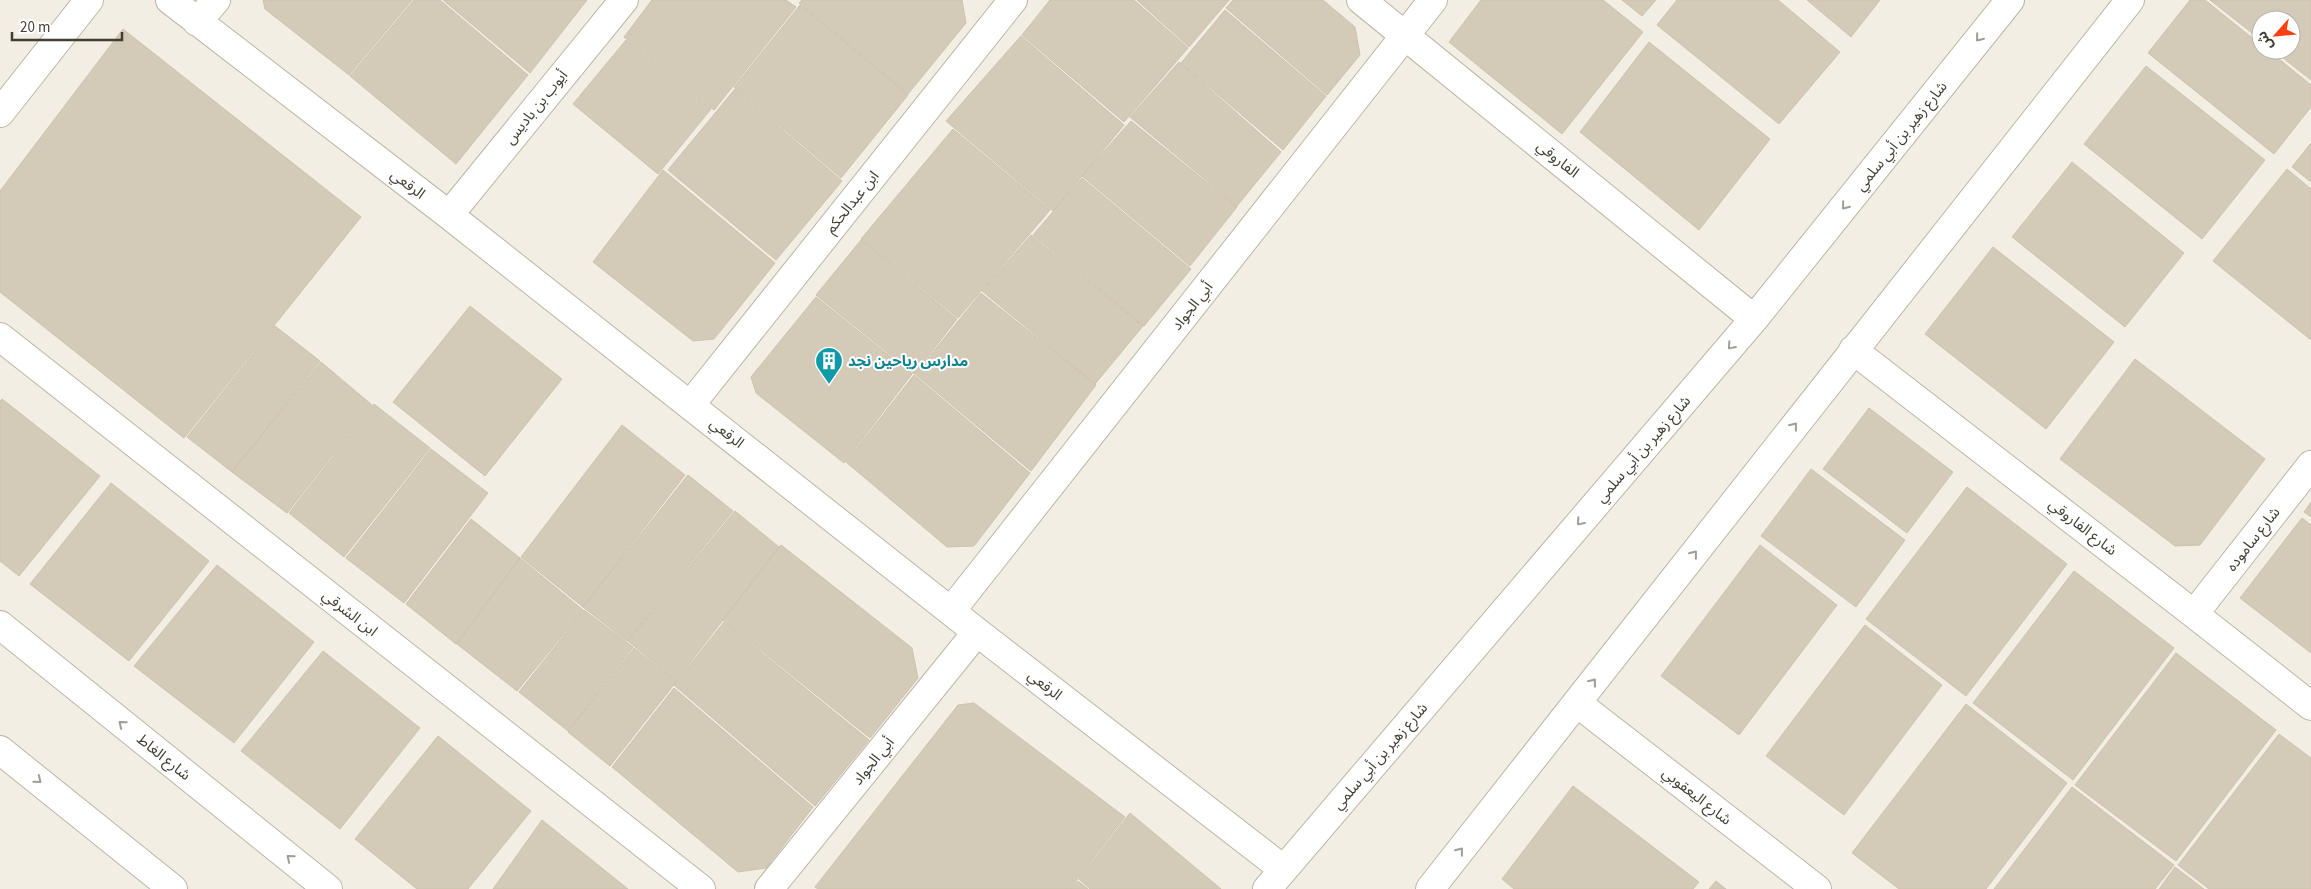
<svg xmlns="http://www.w3.org/2000/svg" width="2311" height="889" font-family="'Source Sans 3','Noto Sans Arabic',sans-serif">
<rect width="100%" height="100%" fill="#f2eee3"/>
<path fill="#d3cab8" stroke="#cec2ac" d="M 263,0 L 412,0 L 349,75 L 265,9 Z
M 414,0 L 440,0 L 528,75 L 456,164 L 350,76 Z
M 443,0 L 587,0 L 530,73 Z
M 652,0 L 786,0 L 796,7 L 714,110 L 624,37 Z
M 802,0 L 962,0 L 966,23 L 908,94 L 799,3 Z
M 1050,0 L 1134,0 L 1188,48 L 1124,122 L 1022,35 Z
M 1137,0 L 1229,0 L 1189,47 Z
M 1233,0 L 1323,0 L 1355,27 L 1360,55 L 1327,95 L 1226,8 Z
M 1481,0 L 1603,0 L 1643,32 L 1562,134 L 1449,42 Z
M 1622,0 L 1656,0 L 1642,16 Z
M 1677,0 L 1778,0 L 1840,52 L 1779,124 L 1657,25 Z
M 1807,0 L 1880,0 L 1851,37 Z
M 2190,0 L 2205,0 L 2261,45 L 2261,50 L 2268,50 L 2311,85 L 2311,107 L 2274,154 L 2148,53 Z
M 2210,0 L 2311,0 L 2311,80 L 2273,50 L 2291,50 L 2291,20 L 2261,20 L 2261,40 Z
M 800,5 L 908,95 L 841,178 L 734,87 Z
M 1225,10 L 1326,96 L 1283,150 L 1181,63 Z
M 123,29 L 361,217 L 184,438 L 0,292 L 0,191 Z
M 1021,36 L 1124,125 L 1053,211 L 946,121 Z
M 626,40 L 711,109 L 658,174 L 573,104 Z
M 1649,42 L 1770,139 L 1699,230 L 1580,132 Z
M 1179,62 L 1281,152 L 1237,206 L 1130,117 Z
M 2146,66 L 2265,160 L 2202,239 L 2084,144 Z
M 735,89 L 842,181 L 776,260 L 668,170 Z
M 1131,121 L 1237,207 L 1190,266 L 1082,176 Z
M 953,129 L 1050,210 L 958,318 L 861,239 Z
M 2311,143 L 2311,182 L 2292,167 Z
M 2072,162 L 2184,253 L 2125,327 L 2012,237 Z
M 2287,169 L 2311,189 L 2311,340 L 2213,261 Z
M 663,170 L 775,263 L 714,339 L 693,341 L 593,262 Z
M 1082,178 L 1191,269 L 1144,326 L 1033,235 Z
M 1031,235 L 1143,326 L 1095,384 L 982,291 Z
M 861,240 L 957,319 L 914,374 L 816,295 Z
M 1993,247 L 2114,342 L 2046,429 L 1925,334 Z
M 981,293 L 1096,385 L 1031,471 L 915,374 Z
M 816,297 L 912,374 L 844,463 L 756,393 L 751,377 Z
M 470,306 L 562,379 L 485,476 L 393,402 Z
M 275,326 L 320,361 L 232,472 L 187,437 Z
M 2135,359 L 2265,459 L 2200,545 L 2175,546 L 2060,459 Z
M 321,362 L 372,405 L 287,513 L 232,472 Z
M 914,375 L 1030,473 L 974,546 L 947,547 L 846,462 Z
M 2,399 L 100,476 L 19,576 L 0,561 L 0,401 Z
M 374,404 L 430,448 L 344,557 L 289,513 Z
M 1869,408 L 1953,472 L 1907,533 L 1823,469 Z
M 622,425 L 685,475 L 583,607 L 521,557 Z
M 431,449 L 488,493 L 404,603 L 346,558 Z
M 1811,469 L 1905,540 L 1856,607 L 1761,536 Z
M 688,475 L 733,511 L 627,641 L 583,607 Z
M 111,483 L 209,561 L 129,661 L 30,584 Z
M 1967,487 L 2067,564 L 1966,696 L 1866,619 Z
M 2311,502 L 2311,517 L 2304,512 Z
M 735,511 L 779,547 L 676,681 L 628,641 Z
M 2302,518 L 2311,525 L 2311,653 L 2240,598 Z
M 471,519 L 520,558 L 456,644 L 406,604 Z
M 781,545 L 912,648 L 918,678 L 870,738 L 723,620 Z
M 1760,545 L 1837,605 L 1739,735 L 1661,676 Z
M 520,558 L 583,610 L 517,691 L 457,644 Z
M 217,565 L 314,642 L 234,743 L 134,666 Z
M 2074,571 L 2174,648 L 2073,780 L 1973,703 Z
M 584,610 L 633,647 L 568,731 L 519,692 Z
M 724,622 L 869,740 L 815,806 L 674,685 Z
M 1865,625 L 1942,685 L 1844,815 L 1766,756 Z
M 634,648 L 676,682 L 610,766 L 568,732 Z
M 323,651 L 420,728 L 340,829 L 241,751 Z
M 2176,653 L 2276,730 L 2176,861 L 2075,785 Z
M 674,688 L 813,807 L 766,868 L 738,872 L 612,767 Z
M 974,703 L 1125,817 L 1070,889 L 818,889 L 815,887 L 958,705 Z
M 1966,704 L 2067,783 L 1986,889 L 1899,889 L 1852,853 Z
M 2279,734 L 2311,758 L 2311,889 L 2209,889 L 2178,865 Z
M 438,736 L 531,811 L 468,889 L 417,889 L 355,839 Z
M 1573,786 L 1699,882 L 1693,889 L 1514,889 L 1502,879 Z
M 2072,787 L 2174,865 L 2155,889 L 1994,889 Z
M 1130,813 L 1221,889 L 1090,889 L 1079,879 Z
M 542,820 L 628,889 L 493,889 Z
M 2175,867 L 2204,889 L 2159,889 Z
M 1078,881 L 1088,889 L 1071,889 Z
M 1716,881 L 1726,889 L 1709,889 Z"/>
<g fill="none" stroke-linecap="round" stroke-linejoin="round">
<defs>
<path id="minor" d="M 170,0 L 449,215 L 977,632 L 1283,869
M 1361,0 L 1754,319
M 197,22 L 216,0
M 0,113 L 89,0
M 449,215 L 624,0
M 0,337 L 701,889
M 1853,350 L 2194,614 L 2311,706
M 691,404 L 1013,0
M 951,611 L 1433,0
M 2194,614 L 2311,465
M 0,625 L 328,889
M 1577,703 L 1817,889
M 0,750 L 173,889
M 769,889 L 977,632
M 1267,889 L 1754,319 L 2010,0
M 1430,889 L 2130,0"/>
</defs>
<use href="#minor" stroke="#bdb6a6" stroke-width="30"/>
<use href="#minor" stroke="#fff" stroke-width="28"/>
</g>
<defs><path id="oneway-chevron" d="M-2-3.5L2.5 0L-2 3.5" fill="none" stroke-width="1.6" stroke-linecap="round" stroke-linejoin="round" transform="scale(1.25)"/></defs>
<g stroke="#a19e99">
<use href="#oneway-chevron" transform="translate(1979 38) rotate(129)"/>
<use href="#oneway-chevron" transform="translate(1845 206) rotate(129)"/>
<use href="#oneway-chevron" transform="translate(1731 346) rotate(131)"/>
<use href="#oneway-chevron" transform="translate(1794 426) rotate(-52)"/>
<use href="#oneway-chevron" transform="translate(1580 522) rotate(131)"/>
<use href="#oneway-chevron" transform="translate(1694 554) rotate(-52)"/>
<use href="#oneway-chevron" transform="translate(1593 682) rotate(-52)"/>
<use href="#oneway-chevron" transform="translate(122 724) rotate(-141)"/>
<use href="#oneway-chevron" transform="translate(38 780) rotate(39)"/>
<use href="#oneway-chevron" transform="translate(1460 851) rotate(-52)"/>
<use href="#oneway-chevron" transform="translate(290 858) rotate(-141)"/>
</g>
<defs>
<symbol id="building-pin" viewBox="-11 -11 22 30"><path d="M0 17L-7.5 6A9.5 9.5 0 1 1 7.5 6Z" fill="#0f9aa8" stroke="#fff"/><path d="M-4-6H4V6H1V3H-1V6H-4ZM-2.5-4.3h1.7v1.8h-1.7ZM.8-4.3h1.7v1.8H.8ZM-2.5-1h1.7V.8h-1.7ZM.8-1h1.7V.8H.8Z" fill="#fff"/></symbol>
</defs>
<g fill-rule="evenodd">
<use href="#building-pin" x="813" y="345" width="32" height="43"/>
</g>
<g text-anchor="middle" stroke-width="4" stroke-linejoin="round" paint-order="stroke">
<g font-size="15" fill="#433e33" stroke="#fff">
<text transform="translate(536 107) rotate(-51)" y="5">أيوب بن باديس</text>
<text transform="translate(1901 136) rotate(-51)" y="5">شارع زهير بن أبي سلمي</text>
<text transform="translate(1558 159) rotate(39)" y="5">الفاروقي</text>
<text transform="translate(408 184) rotate(37)" y="5">الرقعي</text>
<text transform="translate(852 202) rotate(-51)" y="5">ابن عبدالحكم</text>
<text transform="translate(1192 306) rotate(-52)" y="5">أبي الجواد</text>
<text transform="translate(727 433) rotate(38)" y="5">الرقعي</text>
<text transform="translate(1643 449) rotate(-49)" y="5">شارع زهير بن أبي سلمي</text>
<text transform="translate(2083 527) rotate(38)" y="5">شارع الفاروقي</text>
<text transform="translate(2253 539) rotate(-52)" y="5">شارع ساموده</text>
<text transform="translate(350 613) rotate(38)" y="5">ابن الشرقي</text>
<text transform="translate(1045 685) rotate(38)" y="5">الرقعي</text>
<text transform="translate(1380 756) rotate(-49)" y="5">شارع زهير بن أبي سلمي</text>
<text transform="translate(164 757) rotate(39)" y="5">شارع الغاط</text>
<text transform="translate(873 761) rotate(-51)" y="5">أبي الجواد</text>
<text transform="translate(1697 796) rotate(38)" y="5">شارع اليعقوبي</text>
</g>
<g font-size="15" font-weight="bold" fill="#0d838f" stroke="#fff" text-anchor="start">
<text x="848" y="366">مدارس رياحين نجد</text>
</g>
</g>
<g transform="translate(2276 35) rotate(243)"><circle r="24" fill="#ffffff" stroke="#b4b2ad"/>
<path d="M0-4L9 19L0 12L-9 19Z" fill="#fb3f11"/>
<text y="-8" font-size="14" font-weight="bold" text-anchor="middle" fill="#433e33">ش</text>
</g>
<path d="M12 32v8h110v-8" fill="none" stroke="#433e33" stroke-width="2.5"/>
<text x="20" y="32" font-size="15" fill="#433e33" stroke="#ffffff" stroke-width="4" paint-order="stroke">20 m</text>
</svg>
